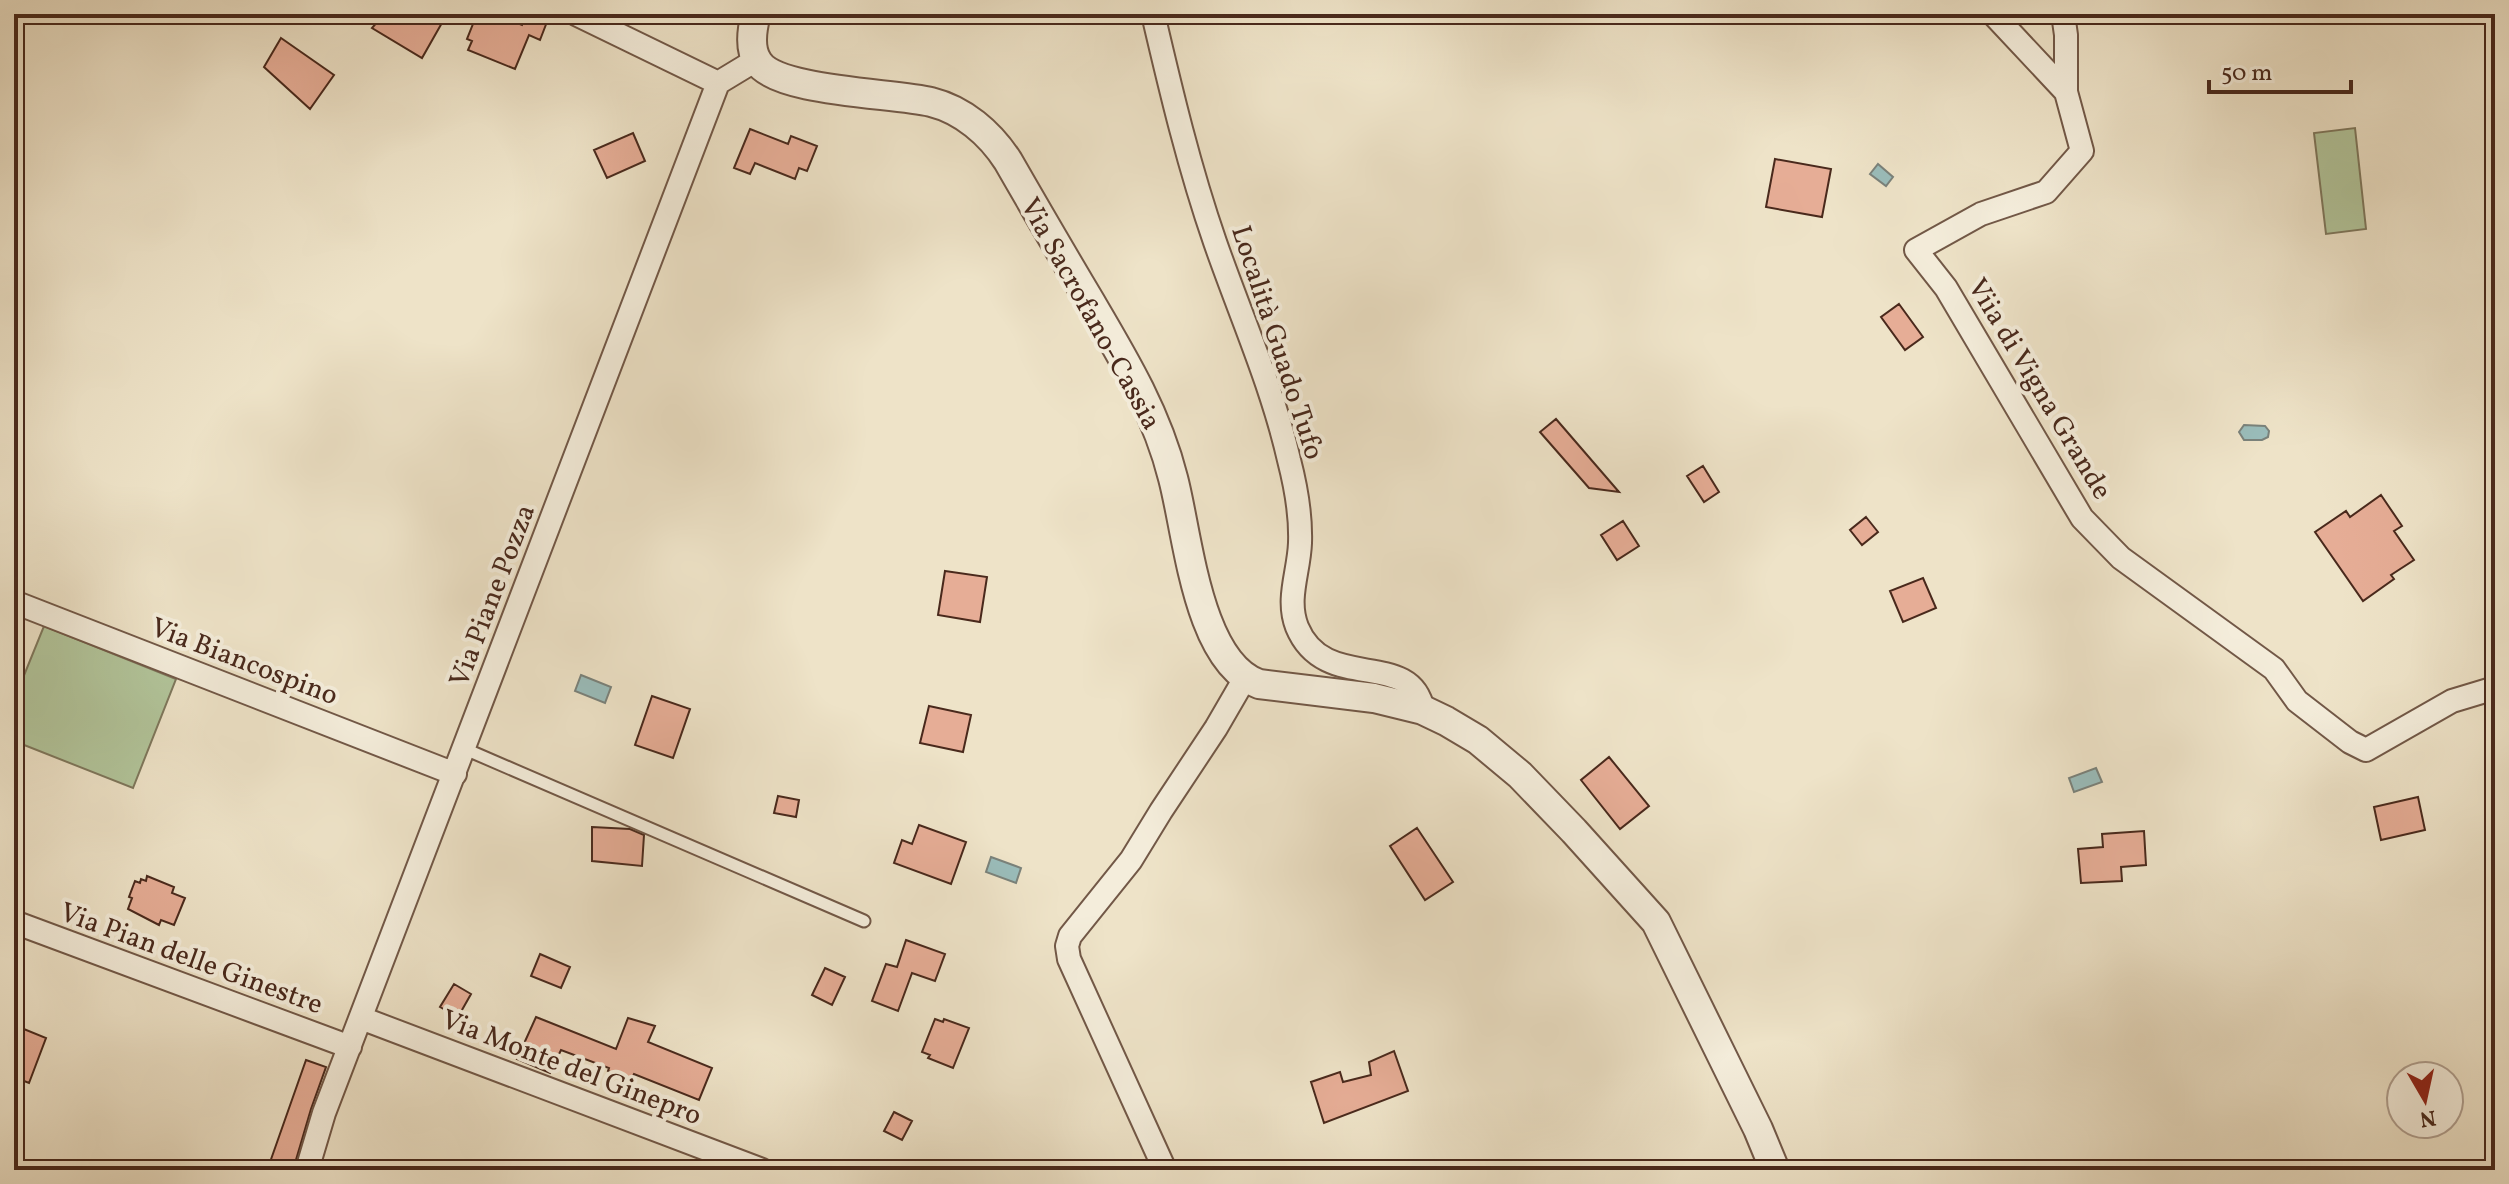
<svg xmlns="http://www.w3.org/2000/svg" width="2509" height="1184" font-family="Vollkorn,serif">
<rect width="100%" height="100%" fill="#eee3c8"/>
<filter id="stains"><feTurbulence type="fractalNoise" baseFrequency=".0025" numOctaves="4"/><feColorMatrix values="0 0 0 0 .2 0 0 0 0 .09 0 0 0 0 .02 0 0 0 .5 -.17"/></filter>
<radialGradient id="worn" r=".72"><stop offset=".6" stop-color="#630" stop-opacity="0"/><stop offset="1" stop-color="#630" stop-opacity=".3"/></radialGradient>
<path fill="#b2c59b" stroke="#7e775c" stroke-width="2" d="M 2355,128 L 2366,229 L 2326,234 L 2314,133 Z
M 44,626 L 176,679 L 133,788 L 14,741 L 14,700 Z"/>
<path fill="#9abdbb" stroke="#7a827b" stroke-width="2" d="M 1878,164 L 1893,177 L 1886,186 L 1870,174 Z
M 2244,425 L 2265,426 L 2269,431 L 2268,437 L 2262,440 L 2244,440 L 2239,432 Z
M 581,675 L 611,687 L 605,703 L 575,691 Z
M 2096,768 L 2102,782 L 2074,792 L 2069,778 Z
M 991,857 L 1021,868 L 1016,883 L 986,872 Z"/>
<path fill="#e6ad96" stroke="#49291c" stroke-width="2" d="M 384,14 L 447,14 L 422,58 L 372,28 Z
M 477,14 L 495,14 L 522,25 L 526,14 L 550,14 L 540,40 L 529,35 L 515,69 L 468,50 L 472,41 L 467,39 Z
M 281,38 L 334,75 L 310,109 L 264,67 Z
M 750,129 L 788,144 L 791,136 L 817,146 L 807,171 L 799,168 L 795,179 L 755,163 L 750,174 L 734,168 Z
M 633,133 L 645,161 L 607,178 L 594,150 Z
M 1775,159 L 1831,169 L 1822,217 L 1766,207 Z
M 1899,304 L 1923,337 L 1905,350 L 1881,317 Z
M 1556,419 L 1619,492 L 1589,488 L 1540,432 Z
M 1703,466 L 1719,492 L 1704,502 L 1687,476 Z
M 2381,495 L 2402,526 L 2394,531 L 2414,560 L 2391,575 L 2394,579 L 2363,601 L 2315,532 L 2346,511 L 2350,517 Z
M 1866,517 L 1878,532 L 1862,545 L 1850,530 Z
M 1623,521 L 1639,546 L 1617,560 L 1601,535 Z
M 945,571 L 987,577 L 980,622 L 938,615 Z
M 1923,578 L 1936,608 L 1903,622 L 1890,591 Z
M 652,696 L 690,709 L 673,758 L 635,745 Z
M 929,706 L 971,715 L 963,752 L 920,743 Z
M 1609,757 L 1649,806 L 1620,829 L 1581,780 Z
M 778,796 L 799,800 L 796,817 L 774,813 Z
M 2418,797 L 2425,830 L 2381,840 L 2374,807 Z
M 919,825 L 966,842 L 951,884 L 894,863 L 902,840 L 912,844 Z
M 592,827 L 630,829 L 644,835 L 642,866 L 592,861 Z
M 1417,828 L 1453,882 L 1425,900 L 1390,846 Z
M 2144,831 L 2146,865 L 2121,867 L 2122,881 L 2081,883 L 2078,849 L 2103,847 L 2102,834 Z
M 147,876 L 174,887 L 172,893 L 185,898 L 174,925 L 161,920 L 159,925 L 128,909 L 132,898 L 129,897 L 135,881 L 140,883 L 141,879 L 146,881 Z
M 906,940 L 945,954 L 935,981 L 912,973 L 898,1011 L 872,1001 L 886,964 L 897,967 Z
M 540,954 L 570,967 L 561,988 L 531,976 Z
M 825,968 L 845,977 L 832,1005 L 812,995 Z
M 454,984 L 471,994 L 458,1017 L 440,1007 Z
M 536,1017 L 616,1049 L 628,1018 L 655,1026 L 648,1042 L 712,1068 L 699,1100 L 634,1074 L 631,1080 L 608,1071 L 609,1068 L 561,1050 L 550,1073 L 517,1059 Z
M 935,1019 L 943,1022 L 944,1019 L 969,1028 L 953,1068 L 928,1058 L 930,1055 L 922,1052 Z
M 14,1025 L 46,1038 L 29,1083 L 14,1077 Z
M 1394,1051 L 1408,1091 L 1324,1123 L 1311,1082 L 1340,1072 L 1343,1082 L 1371,1075 L 1369,1062 Z
M 306,1060 L 326,1067 L 311,1109 L 293,1170 L 284,1170 L 269,1165 Z
M 894,1112 L 912,1121 L 902,1140 L 884,1131 Z"/>
<g fill="none" stroke-linecap="round" stroke-linejoin="round">
<defs>
<path id="service" d="M 465,749 L 864,921"/>
<path id="minor" d="M 576,14 L 718,83
M 1153,14 C 1171,91 1189,167 1215,242 C 1240,314 1272,385 1289,460 C 1296,487 1301,515 1300,543 C 1299,572 1286,599 1297,627 C 1325,695 1411,647 1423,710
M 1993,14 L 2066,92 L 2082,151 L 2046,192 L 1981,214 L 1916,250 L 1946,288 L 2082,518 L 2121,558 L 2274,669 L 2297,701 L 2350,742 L 2366,750 L 2452,701 L 2495,688
M 2063,14 L 2066,35 L 2066,92
M 14,602 L 455,774
M 14,922 L 350,1047
M 361,1018 L 762,1170
M 307,1170 L 324,1113 L 718,83 L 756,60
M 1165,1170 L 1069,959 L 1067,946 L 1070,936 L 1131,860 L 1161,811 L 1216,728 L 1245,678"/>
<path id="tertiary" d="M 756,14 C 752,29 749,49 758,62 C 777,92 894,93 931,102 C 963,110 990,133 1008,161 C 1035,208 1063,256 1091,303 C 1124,359 1157,414 1173,478 C 1188,534 1197,662 1259,684 L 1374,698 L 1423,710 L 1446,721 L 1478,740 L 1520,775 L 1574,831 L 1656,922 L 1758,1129 L 1775,1170"/>
</defs>
<use href="#service" stroke="#725847" stroke-width="15"/>
<use href="#minor" stroke="#725847" stroke-width="26"/>
<use href="#tertiary" stroke="#725847" stroke-width="32"/>
<use href="#service" stroke="#f4eddb" stroke-width="11"/>
<use href="#minor" stroke="#f4eddb" stroke-width="22"/>
<use href="#tertiary" stroke="#f4eddb" stroke-width="28"/>
</g>
<g text-anchor="middle" stroke-width="8" stroke-linejoin="round" paint-order="stroke">
<g font-size="28" fill="#49291c" stroke="#f4eddb">
<text transform="translate(1092 313) rotate(61)" y="10">Via Sacrofano-Cassia</text>
<text transform="translate(1279 342) rotate(72)" y="10">Località Guado Tufo</text>
<text transform="translate(2041 388) rotate(59)" y="10">Viia di Vigna Grande</text>
<text transform="translate(491 595) rotate(-69)" y="10">Via Piane Pozza</text>
<text transform="translate(245 660) rotate(21)" y="10">Via Biancospino</text>
<text transform="translate(192 957) rotate(20)" y="10">Via Pian delle Ginestre</text>
<text transform="translate(572 1066) rotate(21)" y="10">Via Monte del Ginepro</text>
</g>
</g>
<rect width="2509" height="1184" fill="none" stroke="#eee3c8" stroke-width="48"/>
<rect x="16" y="16" width="2477" height="1152" fill="none" stroke="#49291c" stroke-width="4"/>
<rect x="24" y="24" width="2461" height="1136" fill="none" stroke="#49291c" stroke-width="2"/>
<g transform="translate(2425 1100) rotate(171)"><circle r="38" fill="#f4eddb" stroke="#b09f8f" stroke-width="2"/>
<path d="M0-6L14 30L0 20L-14 30Z" fill="#8f2418"/>
<text y="-12" font-size="22" font-weight="bold" text-anchor="middle" fill="#49291c">N</text>
</g>
<path d="M2209 80v12h142v-12" fill="none" stroke="#49291c" stroke-width="4"/>
<text x="2221" y="80" font-size="24" fill="#49291c" stroke="#f4eddb" stroke-width="6" paint-order="stroke">50 m</text>
<rect width="100%" height="100%" filter="url(#stains)"/>
<rect width="100%" height="100%" fill="url(#worn)"/>
</svg>
